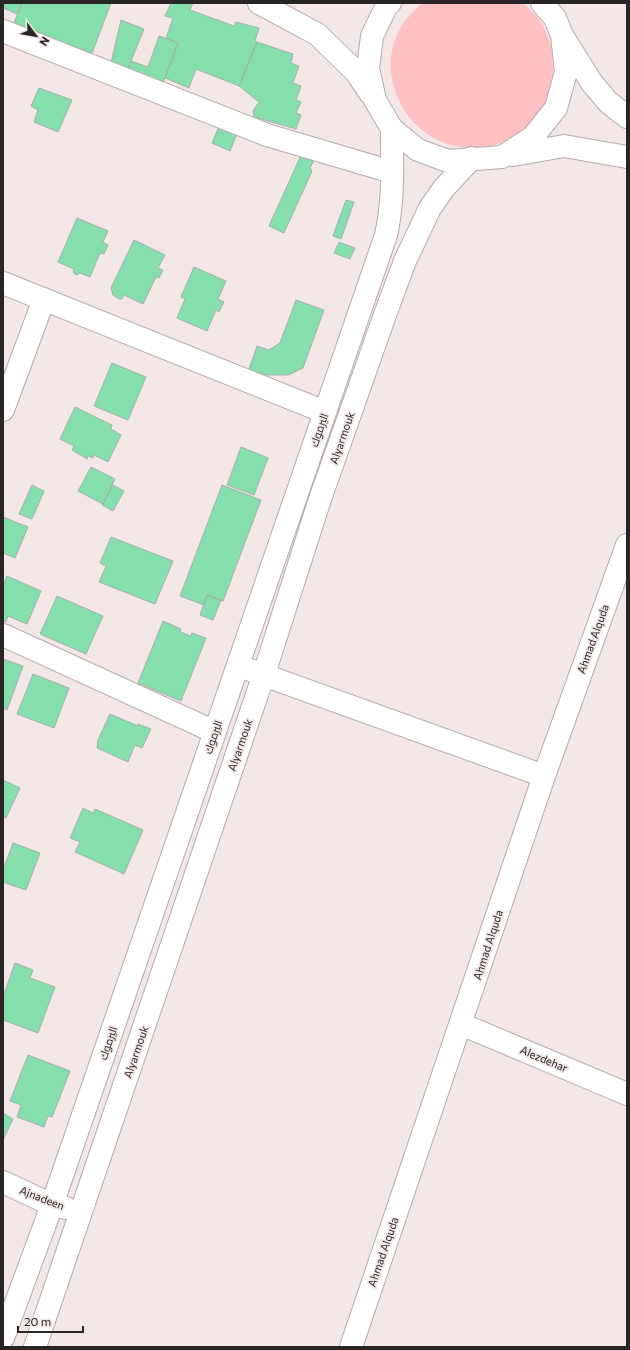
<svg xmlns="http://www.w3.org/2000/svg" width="630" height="1350" font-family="Commissioner,Cairo,sans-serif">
<rect width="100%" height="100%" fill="#f2e6e6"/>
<path fill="#ffc0c1" d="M 423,3 L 523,3 C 547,22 555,47 553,77 C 552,96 542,112 529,125 C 517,137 501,145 484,147 C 402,158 356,52 423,3 Z"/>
<path fill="#84dfad" stroke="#a7b0ab" d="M 3,3 L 22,3 L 17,14 L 3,8 Z
M 22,3 L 111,3 L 91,56 L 12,28 Z
M 171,3 L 193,3 L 190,10 L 234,26 L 236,22 L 259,28 L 255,41 L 257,42 L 239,86 L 196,69 L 189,88 L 165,78 L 178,43 L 166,38 L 173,18 L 165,16 Z
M 121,20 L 144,29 L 127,71 L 111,63 Z
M 159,36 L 178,43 L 163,83 L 127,71 L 131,61 L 148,67 Z
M 257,42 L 293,54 L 291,63 L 299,66 L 293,83 L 301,86 L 296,100 L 301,102 L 296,113 L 301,115 L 296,129 L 254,117 L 253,111 L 259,102 L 239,86 Z
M 39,88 L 72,100 L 58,132 L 34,122 L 38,110 L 31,106 Z
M 220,124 L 238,131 L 230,151 L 212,143 Z
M 302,153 L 315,158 L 310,168 L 312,171 L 284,233 L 269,226 Z
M 346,200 L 354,202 L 341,239 L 333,236 Z
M 77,218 L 108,231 L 103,242 L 108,245 L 104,254 L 100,253 L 90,277 L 80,273 L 76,275 L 73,272 L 74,269 L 58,262 Z
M 134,240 L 165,255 L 158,268 L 163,270 L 159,278 L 156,277 L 143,304 L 124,295 L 122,299 L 119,299 L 113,295 L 111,288 Z
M 339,242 L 355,248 L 350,259 L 334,253 Z
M 194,267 L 226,281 L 218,299 L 224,302 L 219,312 L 216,310 L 207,331 L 177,318 L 185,299 L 181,297 Z
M 296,300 L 324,310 L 303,368 L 288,375 L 247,375 L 257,346 L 269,350 L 280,343 Z
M 112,363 L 146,377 L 128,420 L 94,406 Z
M 75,407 L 112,425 L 111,429 L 121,435 L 108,462 L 94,455 L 93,458 L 88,456 L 87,459 L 72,450 L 74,446 L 60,439 Z
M 241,447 L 268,458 L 254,495 L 227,485 Z
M 91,467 L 115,479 L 103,504 L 78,491 Z
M 32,485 L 44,491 L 32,519 L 19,514 Z
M 113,485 L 124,491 L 113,511 L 102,505 Z
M 222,485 L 261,500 L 223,601 L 207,595 L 204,605 L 180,596 Z
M 3,517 L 28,527 L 15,558 L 3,553 Z
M 111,537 L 173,561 L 155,604 L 99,582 L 106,566 L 100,563 Z
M 7,576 L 41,591 L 27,624 L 8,616 L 6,622 L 3,621 L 3,583 L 4,583 Z
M 207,595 L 221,600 L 213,620 L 200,615 Z
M 57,596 L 103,616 L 86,654 L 40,634 Z
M 163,621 L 181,629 L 180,632 L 191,636 L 192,633 L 206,638 L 181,701 L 138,683 Z
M 3,659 L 23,666 L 7,710 L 3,708 Z
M 33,674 L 69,688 L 54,728 L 17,714 Z
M 110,714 L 138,726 L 138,724 L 151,729 L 142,748 L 135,745 L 128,762 L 97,748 L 98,740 Z
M 3,780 L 20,788 L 6,818 L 3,817 Z
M 83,808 L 93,813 L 95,809 L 143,830 L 124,874 L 75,852 L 80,842 L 70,838 Z
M 13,843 L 40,853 L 26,890 L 3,882 L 3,870 Z
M 15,963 L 33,970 L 30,978 L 55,987 L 38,1033 L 3,1020 L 3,997 Z
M 28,1055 L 70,1071 L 52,1117 L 48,1116 L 44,1127 L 17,1117 L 21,1105 L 10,1101 Z
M 3,1113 L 13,1119 L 3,1140 Z"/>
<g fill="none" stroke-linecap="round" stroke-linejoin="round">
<defs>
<path id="minor" d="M 3,31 L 267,135 L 392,172
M 3,283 L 325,412
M 3,410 L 44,299
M 3,635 L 215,732
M 250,670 L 544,776
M 461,1024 L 627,1094
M 3,1182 L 52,1205 L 66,1208
M 3,1338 L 52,1205 L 386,235 C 394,200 392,165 392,129
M 35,1347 L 264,674 L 320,499 L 386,312 L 405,261 L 430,208 L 444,188 L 472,158
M 351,1347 L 544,776 L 627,545"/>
<path id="major" d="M 259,3 L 317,34 L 356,72 L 370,93
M 390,3 L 386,7 L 372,36 L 368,68 L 375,100 L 392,129 L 418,150 L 448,161 L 502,157 L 533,137 L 556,108 L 566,72 L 562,35
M 542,3 L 555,18 L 562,35 L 592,83 L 608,102 L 627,117
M 513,155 L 564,146 L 627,157"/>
</defs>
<use href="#minor" stroke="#b6aaaa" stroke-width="24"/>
<use href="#major" stroke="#b6aaaa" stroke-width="24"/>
<use href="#minor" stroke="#fff" stroke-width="22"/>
<use href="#major" stroke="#fff" stroke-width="22"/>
</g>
<g text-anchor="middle" stroke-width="3.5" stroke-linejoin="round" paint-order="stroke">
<g font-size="11" fill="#292525" stroke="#f2e6e6">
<text transform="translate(319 430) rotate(-71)" y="4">اليرموك</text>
<text transform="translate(342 438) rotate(-71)" y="4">Alyarmouk</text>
<text transform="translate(593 639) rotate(-70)" y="4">Ahmad Alquda</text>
<text transform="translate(213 737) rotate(-71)" y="4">اليرموك</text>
<text transform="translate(240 745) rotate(-71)" y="4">Alyarmouk</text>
<text transform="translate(488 945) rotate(-72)" y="4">Ahmad Alquda</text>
<text transform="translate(108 1043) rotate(-71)" y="4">اليرموك</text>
<text transform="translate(136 1052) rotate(-71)" y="4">Alyarmouk</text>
<text transform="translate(544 1059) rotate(23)" y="4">Alezdehar</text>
<text transform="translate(42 1198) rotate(21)" y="4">Ajnadeen</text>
<text transform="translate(383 1252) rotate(-71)" y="4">Ahmad Alquda</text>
</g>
</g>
<rect width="630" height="1350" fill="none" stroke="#292525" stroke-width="8"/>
<g transform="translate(36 36) rotate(122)" stroke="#f2e6e6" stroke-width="3" paint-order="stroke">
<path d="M0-3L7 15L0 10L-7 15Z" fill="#292525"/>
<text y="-6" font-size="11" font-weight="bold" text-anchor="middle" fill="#292525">N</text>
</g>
<path d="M18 1326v6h65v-6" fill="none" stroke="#292525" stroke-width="2"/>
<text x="24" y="1326" font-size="12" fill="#292525" stroke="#f2e6e6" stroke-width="3" paint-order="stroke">20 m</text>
</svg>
